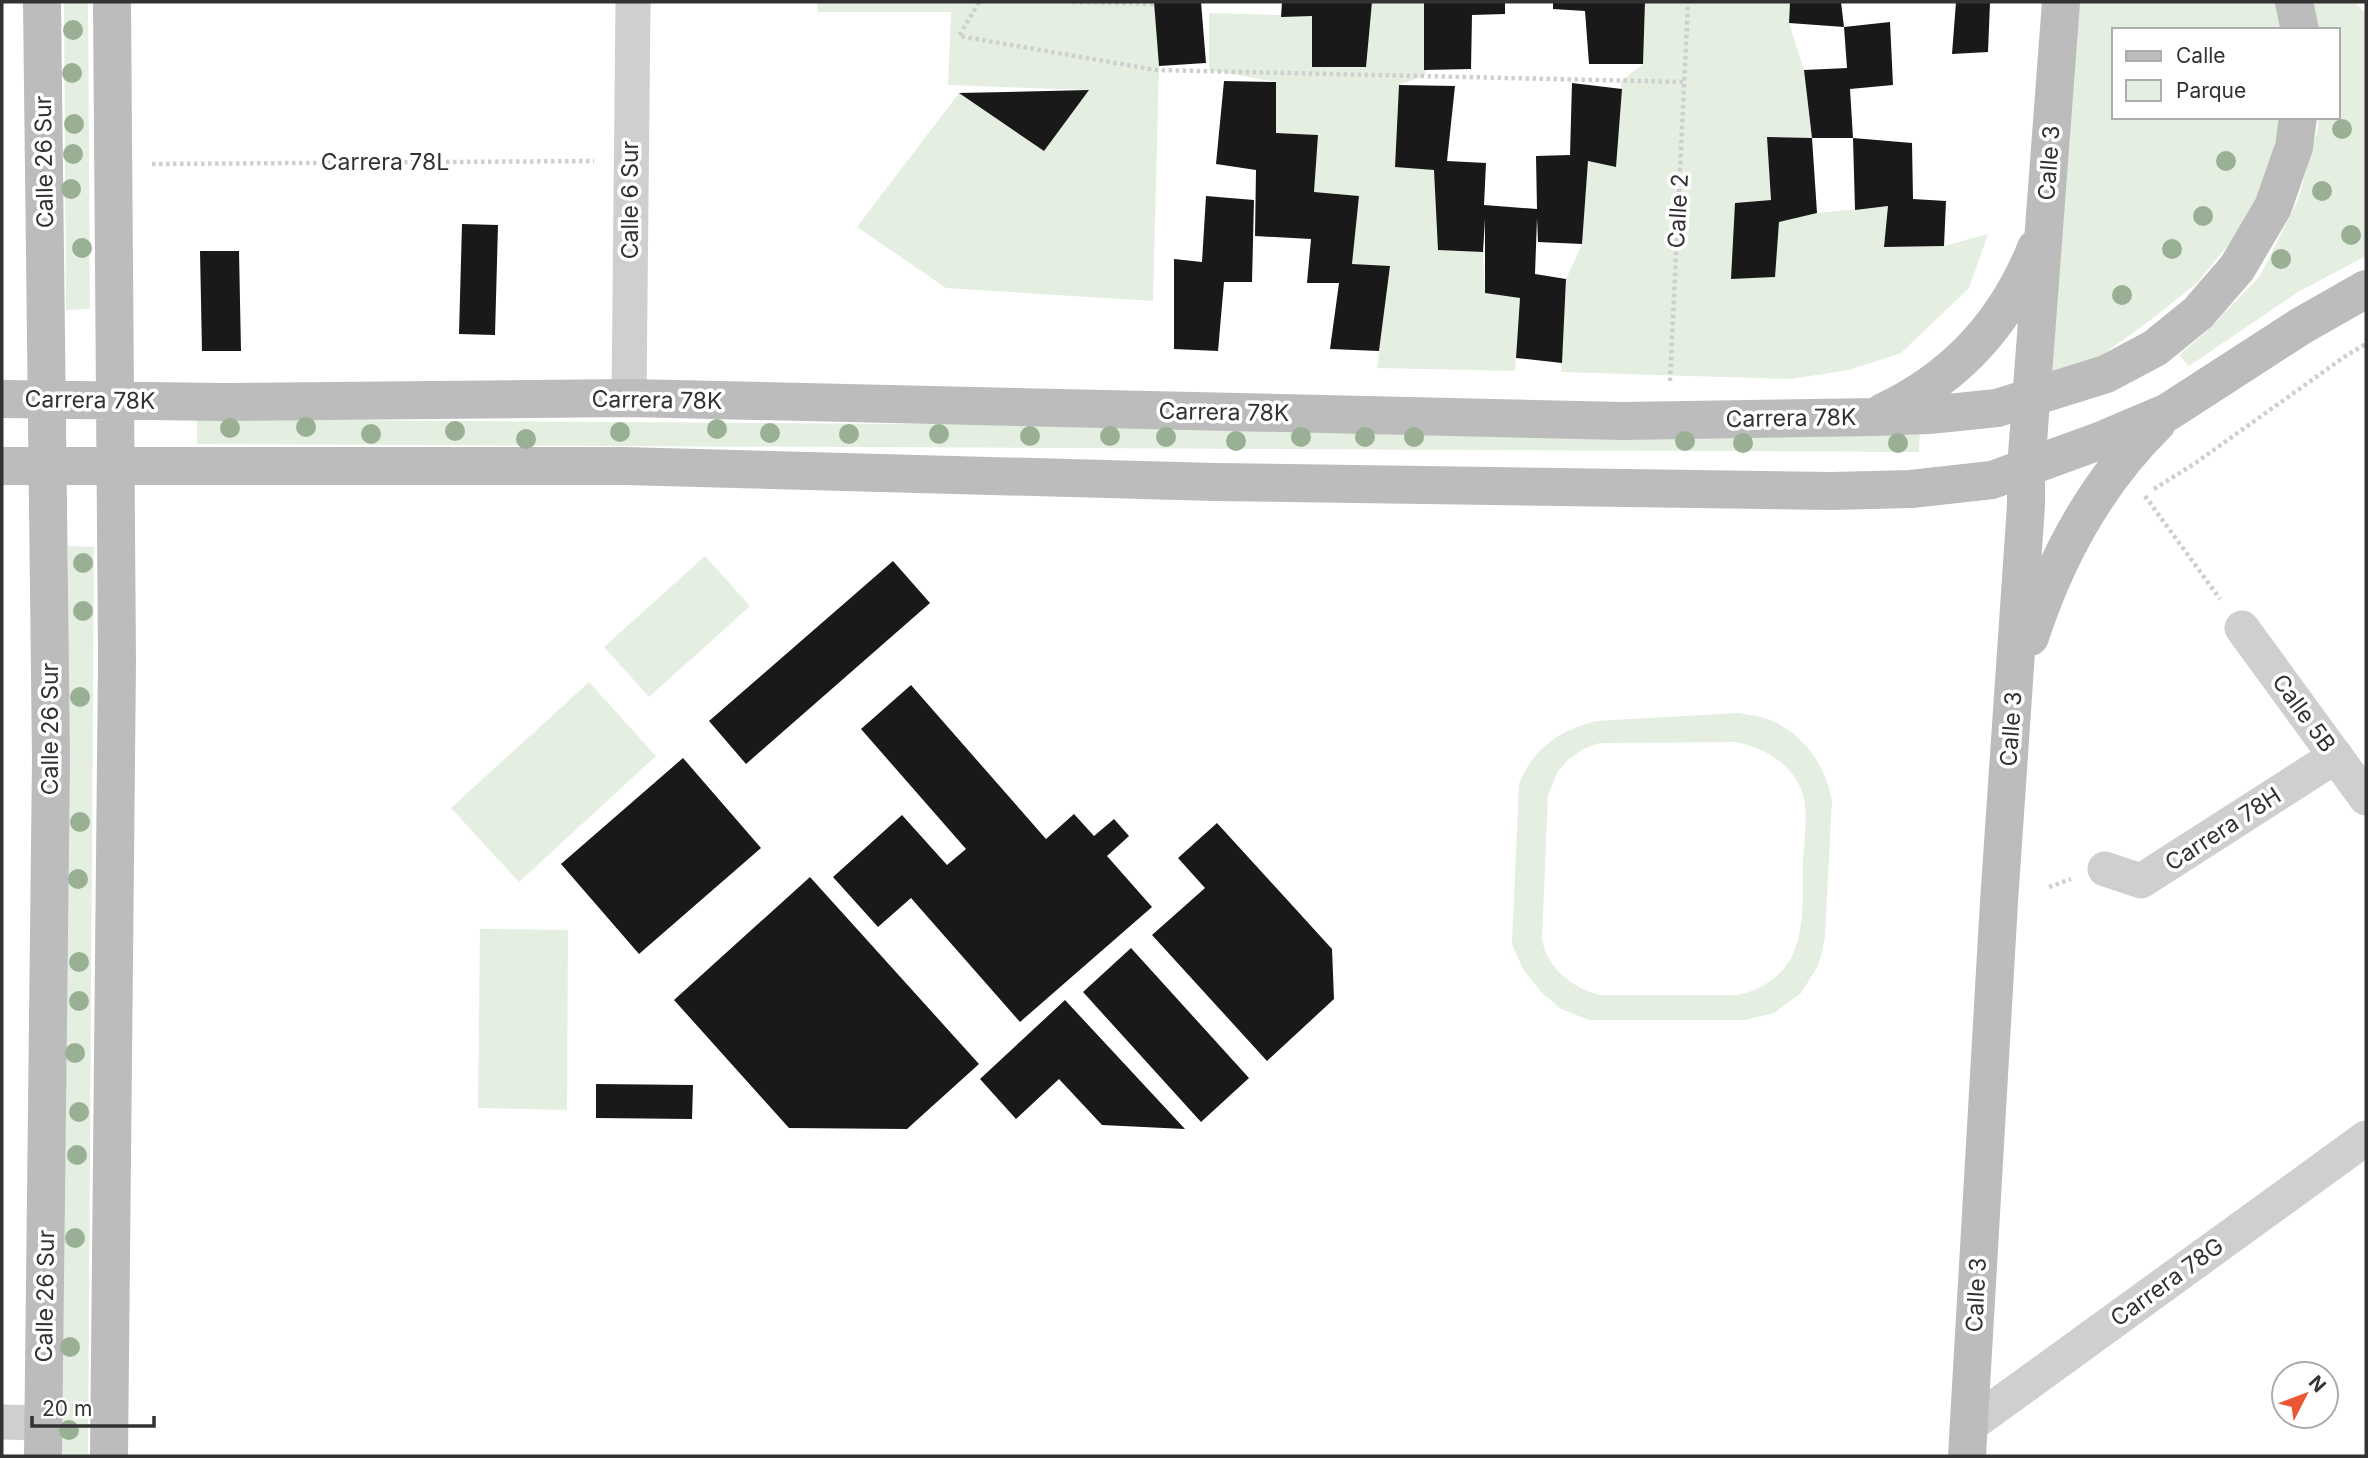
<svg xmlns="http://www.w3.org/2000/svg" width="2368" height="1458" font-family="Inter,sans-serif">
<rect width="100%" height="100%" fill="#fff"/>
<path fill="#e4efe1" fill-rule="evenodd" d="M 64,2 L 88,2 L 90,309 L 66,310 Z
M 817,2 L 1155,2 L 1159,66 L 1153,301 L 946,288 L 857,227 L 959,93 L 1044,151 L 1088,90 L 948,85 L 951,12 L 818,12 Z
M 1372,2 L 1424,2 L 1426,75 L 1399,85 L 1395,166 L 1434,170 L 1483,252 L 1485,293 L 1520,298 L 1515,371 L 1377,368 L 1390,267 L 1352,264 L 1359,196 L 1314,192 L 1318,135 L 1276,133 L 1276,82 L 1209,70 L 1209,13 L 1312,16 L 1312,67 L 1365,67 Z
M 1645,2 L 1790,2 L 1789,23 L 1804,70 L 1812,138 L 1767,137 L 1771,200 L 1735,203 L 1732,279 L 1774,277 L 1779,222 L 1817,213 L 1888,206 L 1884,247 L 1944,246 L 1988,234 L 1969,288 L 1901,353 L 1849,370 L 1791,379 L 1561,372 L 1566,279 L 1582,244 L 1588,161 L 1616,167 L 1621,81 L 1643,64 Z
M 2073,2 L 2277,2 L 2282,30 L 2114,30 L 2114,117 L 2282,117 L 2263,190 L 2236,235 L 2197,283 L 2148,322 L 2099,357 L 2050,374 Z
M 2308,2 L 2355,2 L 2366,13 L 2366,256 L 2298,292 L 2189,366 L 2179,355 L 2206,332 L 2260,276 L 2298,200 L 2318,127 L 2318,117 L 2338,117 L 2338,30 L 2313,30 Z
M 197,419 L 1920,431 L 1919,452 L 197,444 Z
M 68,546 L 94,547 L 88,1456 L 60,1456 Z
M 705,556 L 750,606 L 649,697 L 604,647 Z
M 589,682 L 656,756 L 519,882 L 451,808 Z
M 1738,713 C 1748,715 1760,716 1770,720 C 1804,734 1826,766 1832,801 L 1825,936 L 1822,952 L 1818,966 L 1801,993 L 1774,1013 L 1745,1020 L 1589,1020 L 1561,1009 L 1541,992 L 1523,969 L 1512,944 L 1519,784 C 1532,749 1561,729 1597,721 ZM 1735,742 C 1760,747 1783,758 1797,781 C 1801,788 1805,798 1805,806 C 1807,824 1804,843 1803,860 C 1802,891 1806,928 1792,956 C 1782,977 1759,991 1737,995 L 1600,995 C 1572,988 1547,968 1542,939 L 1548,795 L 1558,771 L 1569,759 L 1583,749 L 1600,743 Z
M 480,929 L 568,930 L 567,1110 L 478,1108 Z"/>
<path fill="#191919" d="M 1154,2 L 1201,2 L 1206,63 L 1159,66 Z
M 1282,2 L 1372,2 L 1366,67 L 1312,67 L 1312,16 L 1281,17 Z
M 1424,2 L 1505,2 L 1505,14 L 1472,15 L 1471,69 L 1424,70 Z
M 1553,2 L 1645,2 L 1643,64 L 1589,64 L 1585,11 L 1553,9 Z
M 1790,2 L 1841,2 L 1844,27 L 1789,23 Z
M 1956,2 L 1990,2 L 1988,52 L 1952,54 Z
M 1890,22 L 1893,85 L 1850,89 L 1853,138 L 1812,138 L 1804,70 L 1847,68 L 1844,27 Z
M 1224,81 L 1276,82 L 1276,133 L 1318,135 L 1314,192 L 1359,196 L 1352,264 L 1390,266 L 1379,351 L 1330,349 L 1339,283 L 1307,283 L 1311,239 L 1255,236 L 1256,170 L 1216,164 Z
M 1572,83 L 1622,89 L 1616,167 L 1588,161 L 1582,244 L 1538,242 L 1537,218 L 1535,274 L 1566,279 L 1562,363 L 1516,358 L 1520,298 L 1485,293 L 1485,219 L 1483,252 L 1438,250 L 1434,170 L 1395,167 L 1399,85 L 1455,86 L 1447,161 L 1486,163 L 1484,205 L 1537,209 L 1536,156 L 1570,155 Z
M 1089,90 L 1044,151 L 959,93 Z
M 1767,137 L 1812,138 L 1817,213 L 1779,222 L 1775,277 L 1731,279 L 1735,203 L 1771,200 Z
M 1853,138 L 1912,143 L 1913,199 L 1946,201 L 1944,246 L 1884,247 L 1888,206 L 1855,210 Z
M 1206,196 L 1254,200 L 1252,282 L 1224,282 L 1218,351 L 1174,349 L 1174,259 L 1202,262 Z
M 462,224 L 498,225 L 495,335 L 459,334 Z
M 200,251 L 239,251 L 241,351 L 202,351 Z
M 893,561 L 930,603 L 746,764 L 709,721 Z
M 911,685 L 1046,839 L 1074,814 L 1094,836 L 1114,819 L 1129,836 L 1107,856 L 1152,907 L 1020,1022 L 911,898 L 878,927 L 833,877 L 902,815 L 947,865 L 966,849 L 861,729 Z
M 683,758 L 761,848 L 639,954 L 561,864 Z
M 1217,823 L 1332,949 L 1334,999 L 1267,1061 L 1152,935 L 1205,888 L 1178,858 Z
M 810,877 L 979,1064 L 907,1129 L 789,1128 L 674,1000 Z
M 1131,948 L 1249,1078 L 1201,1122 L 1083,992 Z
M 1065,1000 L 1185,1129 L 1102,1125 L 1059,1079 L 1016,1119 L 980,1079 Z
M 596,1084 L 693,1085 L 692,1119 L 596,1118 Z"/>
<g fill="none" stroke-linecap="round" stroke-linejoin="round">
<path stroke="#cfcfcf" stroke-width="4.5" stroke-dasharray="3.5 3.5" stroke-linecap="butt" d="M 979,2 L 959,36 L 1156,70 L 1685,82
M 1073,2 L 1155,4
M 152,164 L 594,161
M 1670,381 L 1688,2
M 2154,489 L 2194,464 L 2347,355 L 2366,344
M 2145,496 L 2220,599
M 2049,887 L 2071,879"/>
<path stroke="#cfcfcf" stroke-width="35" d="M 629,398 L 633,2
M 2242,628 L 2366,798
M 2105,869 L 2141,881 L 2336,756
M 2,1422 L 43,1423
M 1969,1426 L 2366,1138"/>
<path stroke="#bcbcbc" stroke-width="38" d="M 42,2 L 51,759 L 43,1456
M 2294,2 L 2300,30
M 2,399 L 222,402 L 629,398 L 1623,421 L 1874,417 L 1929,415 L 1997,408 L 2106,374 L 2155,348 L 2198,313 L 2237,268 L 2273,207 L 2294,147 L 2298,117
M 1883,412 C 1956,378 2006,323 2036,248
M 2,466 L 625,466 L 1215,482 L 1832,491 L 1911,489 L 1992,480 L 2102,440 L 2168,412 L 2301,326 L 2366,289
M 2030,637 C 2056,557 2097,482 2157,423
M 109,1456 L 117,661 L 112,2
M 1967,1456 L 1999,902 L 2026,505 L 2026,468 L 2061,2"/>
</g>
<g fill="#9ab094">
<circle cx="73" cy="30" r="10"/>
<circle cx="72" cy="73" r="10"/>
<circle cx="74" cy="124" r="10"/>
<circle cx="2342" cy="129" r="10"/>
<circle cx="73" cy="154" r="10"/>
<circle cx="2226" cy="161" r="10"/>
<circle cx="71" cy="189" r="10"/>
<circle cx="2322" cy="191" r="10"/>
<circle cx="2203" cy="216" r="10"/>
<circle cx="2351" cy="235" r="10"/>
<circle cx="82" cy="248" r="10"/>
<circle cx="2172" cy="249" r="10"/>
<circle cx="2281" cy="259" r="10"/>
<circle cx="2122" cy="295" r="10"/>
<circle cx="306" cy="427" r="10"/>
<circle cx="230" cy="428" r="10"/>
<circle cx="717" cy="429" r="10"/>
<circle cx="455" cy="431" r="10"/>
<circle cx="620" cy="432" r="10"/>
<circle cx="770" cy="433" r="10"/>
<circle cx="371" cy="434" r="10"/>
<circle cx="849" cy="434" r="10"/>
<circle cx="939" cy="434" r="10"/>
<circle cx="1030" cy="436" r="10"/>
<circle cx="1110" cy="436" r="10"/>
<circle cx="1166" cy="437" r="10"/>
<circle cx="1301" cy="437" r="10"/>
<circle cx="1365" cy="437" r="10"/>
<circle cx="1414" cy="437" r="10"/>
<circle cx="526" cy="439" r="10"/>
<circle cx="1236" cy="441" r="10"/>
<circle cx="1685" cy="441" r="10"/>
<circle cx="1743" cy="443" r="10"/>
<circle cx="1898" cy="443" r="10"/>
<circle cx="83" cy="563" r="10"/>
<circle cx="83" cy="611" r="10"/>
<circle cx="80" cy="697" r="10"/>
<circle cx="80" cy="822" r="10"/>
<circle cx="78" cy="879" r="10"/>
<circle cx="79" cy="962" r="10"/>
<circle cx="79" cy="1001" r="10"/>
<circle cx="75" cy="1053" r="10"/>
<circle cx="79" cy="1112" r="10"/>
<circle cx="77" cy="1155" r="10"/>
<circle cx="75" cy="1238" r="10"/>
<circle cx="70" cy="1347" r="10"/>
<circle cx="69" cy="1430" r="10"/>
</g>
<g text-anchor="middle" stroke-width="7" stroke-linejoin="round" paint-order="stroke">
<g font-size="23" fill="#323232" stroke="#fff">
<text transform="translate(44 162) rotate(-91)" y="8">Calle 26 Sur</text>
<text x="385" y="170">Carrera 78L</text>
<text transform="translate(2049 163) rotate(-86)" y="8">Calle 3</text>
<text transform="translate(630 200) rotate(-90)" y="8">Calle 6 Sur</text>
<text transform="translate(1678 211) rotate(-87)" y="8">Calle 2</text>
<text transform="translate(90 400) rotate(1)" y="8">Carrera 78K</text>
<text transform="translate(657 400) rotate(1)" y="8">Carrera 78K</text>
<text transform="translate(1224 412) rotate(1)" y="8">Carrera 78K</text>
<text transform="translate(1791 418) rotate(-1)" y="8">Carrera 78K</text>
<text transform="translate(2304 713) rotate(54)" y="8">Calle 5B</text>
<text transform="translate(50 729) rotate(-90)" y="8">Calle 26 Sur</text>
<text transform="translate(2011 729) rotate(-86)" y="8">Calle 3</text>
<text transform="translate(2223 829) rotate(-33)" y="8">Carrera 78H</text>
<text transform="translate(2167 1282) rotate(-36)" y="8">Carrera 78G</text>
<text transform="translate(1976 1295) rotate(-87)" y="8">Calle 3</text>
<text transform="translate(45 1296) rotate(-89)" y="8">Calle 26 Sur</text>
</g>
</g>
<rect width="2368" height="1458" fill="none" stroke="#323232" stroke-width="7"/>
<rect x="2112" y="28" width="228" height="91" fill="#ffffff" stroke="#adadad" stroke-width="2"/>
<rect x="2126" y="51" width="35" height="10" fill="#bcbcbc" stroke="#adadad" stroke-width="2"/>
<text x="2176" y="63" font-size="21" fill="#323232">Calle</text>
<rect x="2126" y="80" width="35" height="21" fill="#e4efe1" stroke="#adadad" stroke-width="2"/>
<text x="2176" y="98" font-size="21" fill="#323232">Parque</text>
<g transform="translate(2305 1395) rotate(48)"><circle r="33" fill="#ffffff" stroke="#adadad" stroke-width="2"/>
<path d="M0-5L12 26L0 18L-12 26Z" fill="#eb5732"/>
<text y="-10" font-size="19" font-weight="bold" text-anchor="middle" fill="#323232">N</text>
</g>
<path d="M32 1416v10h122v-10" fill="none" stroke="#323232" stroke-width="3.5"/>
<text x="42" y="1416" font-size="21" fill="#323232" stroke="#ffffff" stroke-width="5" paint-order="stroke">20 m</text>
</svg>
